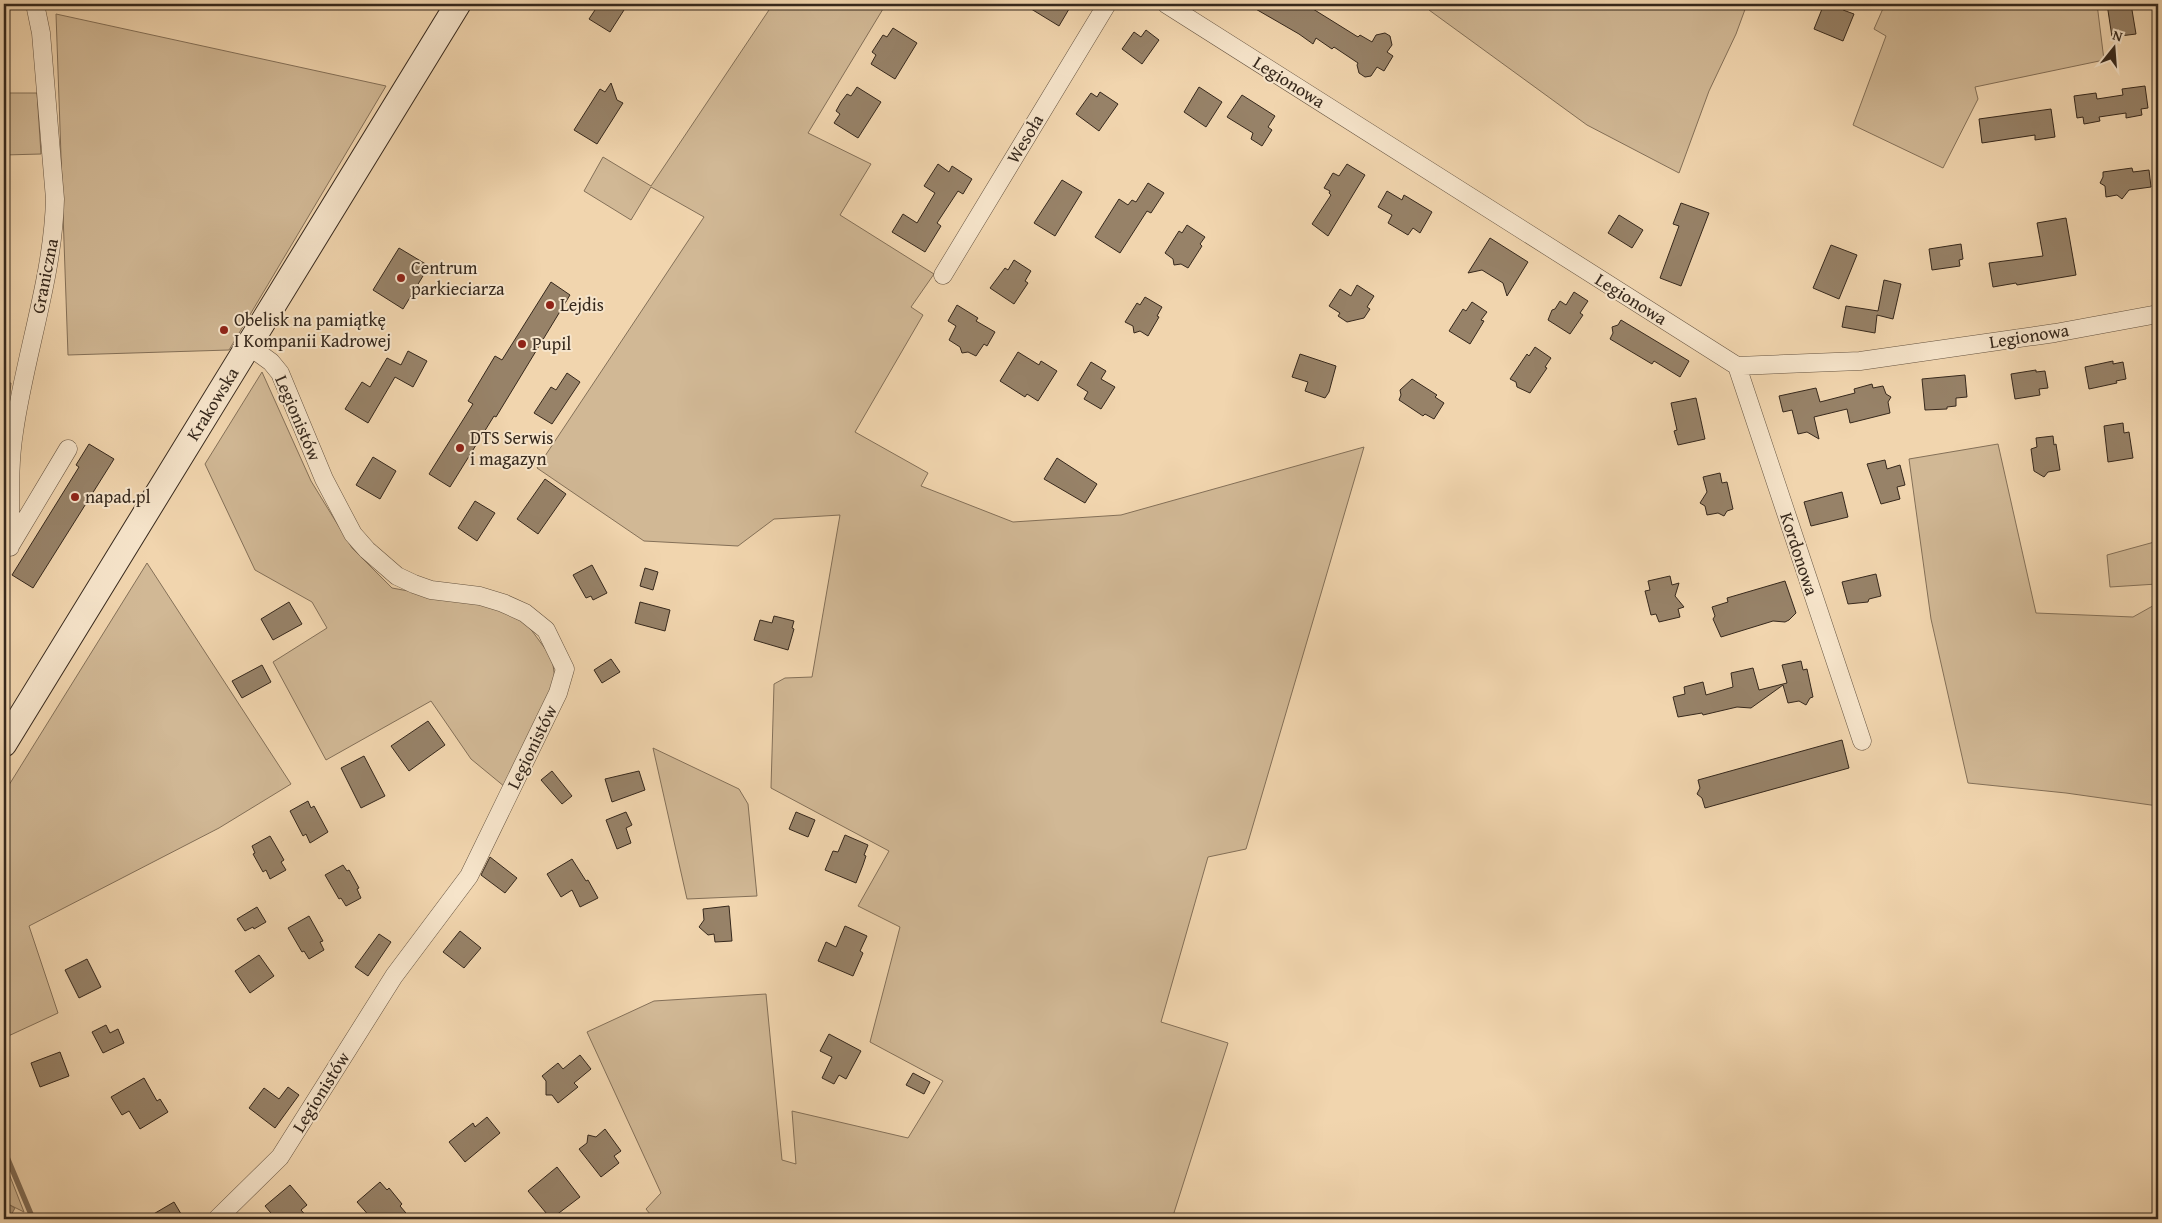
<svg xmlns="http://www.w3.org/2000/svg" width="2162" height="1223" font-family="'Gentium Book Plus',serif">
<rect width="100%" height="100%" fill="#f1d5ae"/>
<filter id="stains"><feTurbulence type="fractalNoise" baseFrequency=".004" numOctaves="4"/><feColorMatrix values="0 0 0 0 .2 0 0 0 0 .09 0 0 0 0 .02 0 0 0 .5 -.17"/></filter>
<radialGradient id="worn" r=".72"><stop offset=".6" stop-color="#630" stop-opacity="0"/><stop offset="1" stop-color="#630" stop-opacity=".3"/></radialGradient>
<path fill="#d1b895" stroke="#847058" d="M 773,4 L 886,4 L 808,133 L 871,164 L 840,215 L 934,274 L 911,307 L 923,315 L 855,432 L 928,473 L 921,486 L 1013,522 L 1121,515 L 1364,447 L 1246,849 L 1208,857 L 1161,1022 L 1228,1043 L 1172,1219 L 654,1219 L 646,1209 L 661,1193 L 587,1032 L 654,1001 L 766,994 L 782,1160 L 796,1164 L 792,1111 L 908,1138 L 943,1081 L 870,1042 L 900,927 L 858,906 L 889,851 L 771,788 L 774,684 L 785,678 L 812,677 L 840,515 L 774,519 L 738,546 L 644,541 L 537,468 L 704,217 L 651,187 L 631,220 L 584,191 L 603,157 L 651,186 Z
M 1433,4 L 1747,4 L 1736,34 L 1709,91 L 1679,173 L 1587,125 L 1429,10 Z
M 1885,4 L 2097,4 L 2104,60 L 1975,87 L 1978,99 L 1943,168 L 1853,125 L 1886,36 L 1874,29 Z
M 56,14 L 386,86 L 229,350 L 68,355 Z
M 4,93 L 37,93 L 41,154 L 4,155 Z
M 262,372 L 311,481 L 352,548 L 392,588 L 495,607 L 524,620 L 552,658 L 555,679 L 505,787 L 471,759 L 431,701 L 326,760 L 273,662 L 327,628 L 312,602 L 255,570 L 205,464 Z
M 4,383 L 11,383 L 4,444 Z
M 1998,444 L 2036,613 L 2133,617 L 2158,603 L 2157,584 L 2110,587 L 2107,555 L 2158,541 L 2158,806 L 2066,793 L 1968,783 L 1931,619 L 1909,459 Z
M 147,563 L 291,784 L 219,828 L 29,926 L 58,1013 L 4,1038 L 4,793 Z
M 653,748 L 739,789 L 748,804 L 757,896 L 687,899 Z
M 4,1161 L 24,1212 L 4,1202 Z"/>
<path fill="#b19a7c" stroke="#806c56" d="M 4,1202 L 15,1208 L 9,1219 L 4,1219 Z"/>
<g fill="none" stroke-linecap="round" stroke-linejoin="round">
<path stroke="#806c56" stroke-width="5.5" d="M 4,1150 L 33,1219"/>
</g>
<path fill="#978268" stroke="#36281c" d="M 599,4 L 615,4 L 624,10 L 610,32 L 589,19 Z
M 1023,4 L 1072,4 L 1059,26 Z
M 1247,4 L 1305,4 L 1358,37 L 1360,35 L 1372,42 L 1376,35 L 1385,33 L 1390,36 L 1392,45 L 1387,52 L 1393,56 L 1384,71 L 1377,67 L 1371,76 L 1365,77 L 1359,73 L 1357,65 L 1358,63 L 1334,47 L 1332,49 L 1316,38 L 1313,44 L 1299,34 Z
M 1824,4 L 1846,4 L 1843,10 L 1854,14 L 1843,41 L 1814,29 Z
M 2107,4 L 2131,4 L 2136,34 L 2112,37 Z
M 893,28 L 917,43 L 895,79 L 871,64 L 876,55 L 872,52 L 883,35 L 887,37 Z
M 1146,30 L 1159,40 L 1142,64 L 1122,49 L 1134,32 L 1141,37 Z
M 611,83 L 617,100 L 623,103 L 597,144 L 574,130 L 600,89 L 605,92 Z
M 2145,86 L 2148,108 L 2141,109 L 2142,115 L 2126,118 L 2126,113 L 2099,117 L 2100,121 L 2084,124 L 2083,117 L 2077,118 L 2074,96 L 2096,93 L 2097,99 L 2123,95 L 2122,89 Z
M 857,87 L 881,102 L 858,138 L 834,123 L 840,114 L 836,111 L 841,102 L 847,94 L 851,96 Z
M 1199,87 L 1222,102 L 1206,127 L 1184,112 Z
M 1100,92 L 1118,104 L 1099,131 L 1076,114 L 1091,93 L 1097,97 Z
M 1242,95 L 1275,116 L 1268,127 L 1272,130 L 1262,146 L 1251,139 L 1253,133 L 1227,117 Z
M 2051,109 L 2055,137 L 2035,140 L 2035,135 L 1982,143 L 1979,119 Z
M 938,164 L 949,172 L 952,166 L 972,179 L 963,194 L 958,191 L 937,223 L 941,226 L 925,252 L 892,232 L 903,214 L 917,223 L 935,193 L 924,186 Z
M 1347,164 L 1365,175 L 1328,236 L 1312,224 L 1331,195 L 1329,193 L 1330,191 L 1324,188 L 1333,173 L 1339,176 Z
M 2132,168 L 2133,172 L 2149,170 L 2151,187 L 2129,190 L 2122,199 L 2117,195 L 2106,197 L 2105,186 L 2100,183 L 2103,177 L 2103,172 Z
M 1062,180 L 1082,192 L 1055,236 L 1034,223 Z
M 1148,183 L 1164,193 L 1151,213 L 1147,211 L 1120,253 L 1095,237 L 1119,199 L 1128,205 L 1132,200 L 1136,202 Z
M 1387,191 L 1402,200 L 1404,195 L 1432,212 L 1420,233 L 1413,228 L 1408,235 L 1388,223 L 1392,215 L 1378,207 Z
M 1681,203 L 1709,213 L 1681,286 L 1660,278 L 1679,226 L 1673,224 Z
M 1619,215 L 1643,230 L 1632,248 L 1608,233 Z
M 2066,218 L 2076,275 L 2017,285 L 2016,283 L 1993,287 L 1989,263 L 2043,256 L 2037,223 Z
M 1187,225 L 1205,237 L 1200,244 L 1202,246 L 1188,268 L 1181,264 L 1174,265 L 1173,259 L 1165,253 L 1179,231 L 1182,233 Z
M 1490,238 L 1528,262 L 1507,296 L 1503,283 L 1482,270 L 1468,273 Z
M 1961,244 L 1963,259 L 1959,260 L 1960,266 L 1932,270 L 1929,249 Z
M 1831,245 L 1857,255 L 1839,299 L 1813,288 Z
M 399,248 L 429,266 L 403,309 L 373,290 Z
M 1014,260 L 1031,271 L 1025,281 L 1028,283 L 1014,304 L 990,288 L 1005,268 L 1008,270 Z
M 1884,280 L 1901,284 L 1893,319 L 1877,315 L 1875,333 L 1842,327 L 1846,306 L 1878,311 Z
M 551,282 L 570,295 L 496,417 L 494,416 L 450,487 L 429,474 L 473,404 L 468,401 L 495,356 L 502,360 Z
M 1357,285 L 1374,296 L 1367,307 L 1370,309 L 1364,318 L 1347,322 L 1338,316 L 1340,313 L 1329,306 L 1340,289 L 1351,296 Z
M 1574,292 L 1588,301 L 1580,313 L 1583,315 L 1570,334 L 1548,320 L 1552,310 L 1555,309 L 1560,301 L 1566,305 Z
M 1145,297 L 1162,307 L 1157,316 L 1159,317 L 1148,336 L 1140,331 L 1134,333 L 1133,326 L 1125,322 L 1137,303 L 1140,305 Z
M 1472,302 L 1487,312 L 1481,320 L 1484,321 L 1470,344 L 1449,331 L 1463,309 L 1466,311 Z
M 957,305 L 978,318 L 976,321 L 995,332 L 987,346 L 984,344 L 976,356 L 968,352 L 962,353 L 960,347 L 949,340 L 956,326 L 948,321 Z
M 1621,320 L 1689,361 L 1680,377 L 1654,361 L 1652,364 L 1610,339 L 1613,333 L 1612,327 L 1618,325 Z
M 1535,347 L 1551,358 L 1545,367 L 1547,368 L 1530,393 L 1517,387 L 1516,382 L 1510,379 L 1527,354 L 1529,356 Z
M 408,351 L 427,361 L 413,387 L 395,377 L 368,423 L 345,409 L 362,382 L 370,387 L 387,358 L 401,365 Z
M 1018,352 L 1039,365 L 1041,361 L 1057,371 L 1038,401 L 1027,394 L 1025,397 L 1000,381 Z
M 1300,354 L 1336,366 L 1329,392 L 1325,398 L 1305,391 L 1308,382 L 1292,377 Z
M 2113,361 L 2113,364 L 2123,362 L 2126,379 L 2116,381 L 2117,383 L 2089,389 L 2085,367 Z
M 1091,362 L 1106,371 L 1101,379 L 1115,387 L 1101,409 L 1084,399 L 1088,392 L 1077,385 Z
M 2036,370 L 2036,372 L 2045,371 L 2048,388 L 2039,389 L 2040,395 L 2015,399 L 2011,374 Z
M 567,373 L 580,382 L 552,424 L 534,413 L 551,387 L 556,390 Z
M 1965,375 L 1967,397 L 1956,398 L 1956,406 L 1947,407 L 1947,409 L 1925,410 L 1922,379 Z
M 1412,379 L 1437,395 L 1435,397 L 1444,403 L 1434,419 L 1425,414 L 1423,416 L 1399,400 L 1401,395 L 1400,390 Z
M 1872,384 L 1873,388 L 1883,386 L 1886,394 L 1891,397 L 1888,402 L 1890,413 L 1850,423 L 1847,409 L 1814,417 L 1819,439 L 1807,432 L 1798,434 L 1792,410 L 1783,412 L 1779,396 L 1816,388 L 1820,402 L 1855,393 L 1854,389 Z
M 1696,398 L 1705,439 L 1678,445 L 1674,431 L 1677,430 L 1671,403 Z
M 2123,423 L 2124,433 L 2129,432 L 2133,458 L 2108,462 L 2104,426 Z
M 2053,436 L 2054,445 L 2056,444 L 2060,470 L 2048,472 L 2044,477 L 2034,471 L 2031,449 L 2037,447 L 2036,438 Z
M 89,444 L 114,459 L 33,588 L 12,575 L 79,467 L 76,465 Z
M 373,457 L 396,471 L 380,499 L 356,485 Z
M 1057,458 L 1097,484 L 1085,503 L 1044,479 Z
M 1885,460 L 1887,469 L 1900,465 L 1905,485 L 1897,487 L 1900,499 L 1881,504 L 1867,464 Z
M 1720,473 L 1722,483 L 1727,482 L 1733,509 L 1727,511 L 1724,516 L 1718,513 L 1707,515 L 1705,506 L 1700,503 L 1707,492 L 1703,477 Z
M 545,479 L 566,494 L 538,534 L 517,519 Z
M 1842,492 L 1848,517 L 1811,526 L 1804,502 Z
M 475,501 L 495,513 L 477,541 L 458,528 Z
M 592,565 L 607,593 L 593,600 L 591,596 L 586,598 L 573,575 Z
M 645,568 L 658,572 L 653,590 L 640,586 Z
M 1876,574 L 1881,596 L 1869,599 L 1868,602 L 1848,604 L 1842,582 Z
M 1670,576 L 1672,585 L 1679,583 L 1675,596 L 1684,607 L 1678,609 L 1680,617 L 1659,622 L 1656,614 L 1651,615 L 1645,591 L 1650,590 L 1648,581 Z
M 1785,581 L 1796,613 L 1789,620 L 1785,622 L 1773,621 L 1721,637 L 1713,619 L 1715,616 L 1712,607 L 1728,602 L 1727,598 Z
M 289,602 L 302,624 L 273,640 L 261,619 Z
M 640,602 L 670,610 L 665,631 L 635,623 Z
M 774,616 L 794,621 L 792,628 L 794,629 L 788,650 L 754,640 L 760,620 L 772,623 Z
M 611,659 L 620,672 L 602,683 L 594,670 Z
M 1801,661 L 1803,670 L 1807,669 L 1813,697 L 1810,698 L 1806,705 L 1799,701 L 1788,703 L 1783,685 L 1751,708 L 1737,707 L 1703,715 L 1702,713 L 1678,717 L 1673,697 L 1685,694 L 1684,687 L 1703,682 L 1706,695 L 1733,687 L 1731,673 L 1753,668 L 1759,690 L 1787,683 L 1782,665 Z
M 262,665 L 271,682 L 242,698 L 232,681 Z
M 428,721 L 445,745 L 409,771 L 391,746 Z
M 1842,740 L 1849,768 L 1705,808 L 1702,798 L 1697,794 L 1700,788 L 1698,780 Z
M 364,756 L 385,796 L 361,808 L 341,768 Z
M 552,771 L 572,796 L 562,804 L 541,780 Z
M 639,771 L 645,790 L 612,802 L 605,779 Z
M 308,801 L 311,808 L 314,806 L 328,832 L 310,843 L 306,834 L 303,836 L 290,811 Z
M 626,812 L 632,825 L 626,828 L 631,843 L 617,849 L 606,820 Z
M 796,812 L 815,820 L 808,837 L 789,829 Z
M 845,835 L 868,845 L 864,855 L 866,856 L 863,865 L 856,883 L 825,870 L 833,851 L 838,852 Z
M 270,836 L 284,860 L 281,862 L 286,870 L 270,879 L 266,870 L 263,872 L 253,854 L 255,853 L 252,846 Z
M 490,857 L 517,878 L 505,893 L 481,875 Z
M 572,859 L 586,881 L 588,880 L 598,898 L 580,907 L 572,890 L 561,897 L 547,874 Z
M 343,865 L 347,871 L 349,870 L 359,888 L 357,889 L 361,898 L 346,906 L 341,898 L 339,899 L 325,875 Z
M 729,906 L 732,941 L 715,942 L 714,934 L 708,935 L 699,927 L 704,920 L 703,909 Z
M 257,907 L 266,922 L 254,929 L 253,927 L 245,931 L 237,919 Z
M 309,916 L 323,941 L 320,942 L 324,950 L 309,959 L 304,951 L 302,952 L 288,928 Z
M 845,926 L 867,936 L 860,951 L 863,953 L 853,976 L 818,961 L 826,942 L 836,947 Z
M 460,931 L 481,948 L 464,968 L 443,952 Z
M 379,934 L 391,942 L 368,976 L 355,967 Z
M 259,955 L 274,976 L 250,993 L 235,971 Z
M 87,959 L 101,987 L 79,998 L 65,970 Z
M 106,1025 L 110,1033 L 118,1029 L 124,1043 L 103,1053 L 92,1032 Z
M 829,1034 L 861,1051 L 846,1079 L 839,1075 L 834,1084 L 822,1078 L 832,1057 L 820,1051 Z
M 60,1052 L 69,1076 L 40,1087 L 31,1063 Z
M 580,1055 L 591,1069 L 574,1083 L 578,1087 L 558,1103 L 552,1095 L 546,1095 L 546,1081 L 542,1076 L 558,1063 L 563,1069 Z
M 913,1073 L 930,1082 L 924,1094 L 906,1085 Z
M 144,1078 L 157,1101 L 160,1099 L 168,1112 L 140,1129 L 129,1111 L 122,1115 L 111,1097 Z
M 288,1087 L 299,1095 L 275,1128 L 249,1108 L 264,1088 L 279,1099 Z
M 487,1117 L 500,1133 L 465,1162 L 449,1142 L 473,1123 L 475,1127 Z
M 605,1129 L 621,1151 L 614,1156 L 619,1163 L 601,1177 L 579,1149 L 587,1143 L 588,1135 L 596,1137 Z
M 557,1167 L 580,1197 L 551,1219 L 528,1191 Z
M 380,1182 L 387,1190 L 389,1188 L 402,1204 L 400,1206 L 411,1219 L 372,1219 L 357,1202 Z
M 290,1185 L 307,1205 L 301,1210 L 309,1219 L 276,1219 L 265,1206 Z
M 174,1202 L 184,1219 L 145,1219 Z"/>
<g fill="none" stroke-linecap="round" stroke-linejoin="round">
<defs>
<path id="minor" d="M 1166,4 L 1737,366 L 1860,361 L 2055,333 L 2158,314
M 943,275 L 1107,4
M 1737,366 L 1862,741
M 10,546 L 68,449
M 10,547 C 11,509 8,470 14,432 C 25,354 53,278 55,199 L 41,33 L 35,4
M 217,1219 L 280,1157 L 394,976 L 469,876 L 558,693 L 565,669 L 546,630 L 525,613 L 503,603 L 480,596 L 431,590 L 414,584 L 397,576 L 367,550 L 353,534 L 324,479 L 280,373 L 271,362 L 249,346"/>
<g id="secondary">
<path id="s1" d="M 4,744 C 154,497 308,252 458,4"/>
</g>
</defs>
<use href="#minor" stroke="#655340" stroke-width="19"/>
<use href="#secondary" stroke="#36281c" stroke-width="27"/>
<use href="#minor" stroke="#f6e4ca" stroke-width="18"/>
<use href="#secondary" stroke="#f6e4ca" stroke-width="25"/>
</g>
<g fill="#8f2418" stroke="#f6e4ca" stroke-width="2">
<circle cx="401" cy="278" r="5"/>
<circle cx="550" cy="305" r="5"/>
<circle cx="224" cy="330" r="5"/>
<circle cx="522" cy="344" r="5"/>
<circle cx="460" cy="448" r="5"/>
<circle cx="75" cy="497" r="5"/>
</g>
<g text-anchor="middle" stroke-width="4" stroke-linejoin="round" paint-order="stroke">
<g font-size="18" fill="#36281c" stroke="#f6e4ca">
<text transform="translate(1289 82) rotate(32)" y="6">Legionowa</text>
<text transform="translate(1025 139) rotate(-59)" y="6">Wesoła</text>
<text transform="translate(45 276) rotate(-79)" y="6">Graniczna</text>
<text transform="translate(1631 299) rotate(32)" y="6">Legionowa</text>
<text transform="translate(2029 336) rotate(-9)" y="6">Legionowa</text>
<text dy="6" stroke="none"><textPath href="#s1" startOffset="399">Krakowska</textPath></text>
<text transform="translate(298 418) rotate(67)" y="6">Legionistów</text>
<text transform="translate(1799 554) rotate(72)" y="6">Kordonowa</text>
<text transform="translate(532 747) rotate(-64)" y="6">Legionistów</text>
<text transform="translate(321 1092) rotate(-58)" y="6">Legionistów</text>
</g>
<g font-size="18" fill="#36281c" stroke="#f6e4ca" text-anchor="start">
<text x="411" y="274">Centrum<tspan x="411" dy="21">parkieciarza</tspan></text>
<text x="560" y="311">Lejdis</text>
<text x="234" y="326">Obelisk na pamiątkę<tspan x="234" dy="21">I Kompanii Kadrowej</tspan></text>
<text x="532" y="350">Pupil</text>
<text x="470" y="444">DTS Serwis<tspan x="470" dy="21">i magazyn</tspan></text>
<text x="85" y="503">napad.pl</text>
</g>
</g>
<rect width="2162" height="1223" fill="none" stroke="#f1d5ae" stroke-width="20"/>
<rect x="5" y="5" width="2152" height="1213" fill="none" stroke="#36281c" stroke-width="2.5"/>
<rect x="10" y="10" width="2142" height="1203" fill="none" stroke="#36281c"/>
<g transform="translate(2114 48) rotate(17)" stroke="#f6e4ca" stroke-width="4" paint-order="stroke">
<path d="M0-4L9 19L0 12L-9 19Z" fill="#36281c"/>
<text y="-8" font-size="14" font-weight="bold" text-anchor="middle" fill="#36281c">N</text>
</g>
<rect width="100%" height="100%" filter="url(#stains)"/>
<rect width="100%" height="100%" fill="url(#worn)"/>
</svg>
